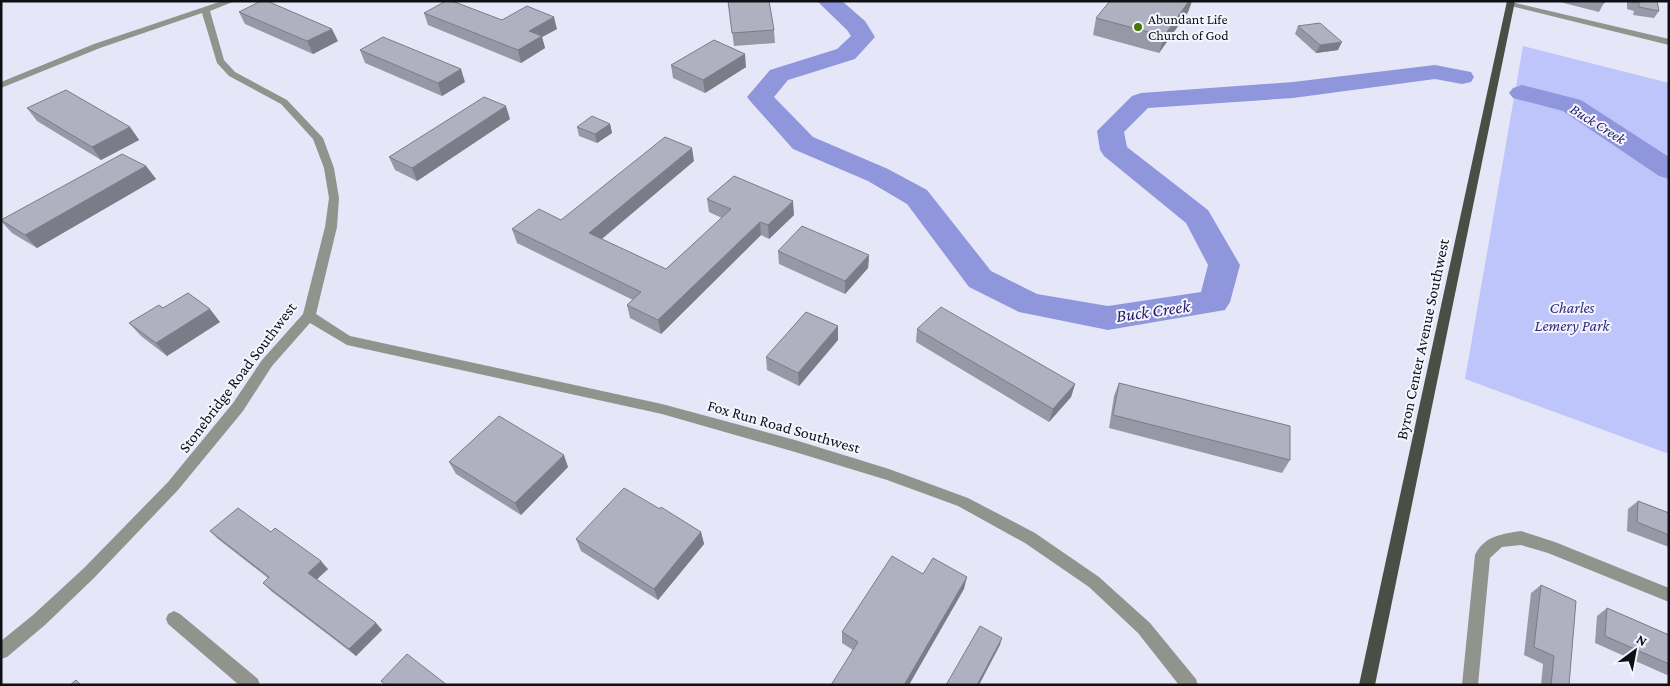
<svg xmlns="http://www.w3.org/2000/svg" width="1670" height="686" font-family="'Crimson Pro',serif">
<rect width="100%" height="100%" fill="#e5e7f8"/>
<path fill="#bec5fb" d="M 1523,46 L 1669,83 L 1669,454 L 1465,379 Z"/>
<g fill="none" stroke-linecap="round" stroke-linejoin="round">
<path fill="#8f96db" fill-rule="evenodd" d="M 817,1 L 842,1 L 865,21 L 875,37 L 855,59 L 788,80 L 774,97 L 813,137 L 888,169 L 927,190 L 991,271 L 1037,294 L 1108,306 L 1201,292 L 1208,265 L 1186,223 L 1104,156 L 1100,150 L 1097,131 L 1132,96 L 1141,93 L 1293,82 L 1435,65 L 1471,72 L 1474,77 L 1471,82 L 1462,84 L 1435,79 L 1293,98 L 1148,108 L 1124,132 L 1127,147 L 1208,210 L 1240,265 L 1230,302 L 1225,310 L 1108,330 L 1019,312 L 969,287 L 907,204 L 868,181 L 793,149 L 751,102 L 747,97 L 770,70 L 837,49 L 851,36 L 847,30 Z
M 1522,85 L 1581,100 L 1669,157 L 1669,179 L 1659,176 L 1563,111 L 1513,98 L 1509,93 L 1513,88 Z"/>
<path fill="#90948d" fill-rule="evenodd" d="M 222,1 L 235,1 L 210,11 L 224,60 L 235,72 L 287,100 L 323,138 L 334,168 L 339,198 L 337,227 L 316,314 L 350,336 L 662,404 L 795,440 L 889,469 L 968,498 L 1035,533 L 1099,577 L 1150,623 L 1196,679 L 1198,685 L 1179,685 L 1138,633 L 1089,587 L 1025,543 L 958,506 L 887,480 L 795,452 L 662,414 L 347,345 L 310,323 L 272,366 L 243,411 L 178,490 L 94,578 L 45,625 L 7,657 L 1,659 L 1,641 L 33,615 L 84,568 L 168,482 L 233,403 L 262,360 L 303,314 L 325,227 L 329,198 L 324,168 L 313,139 L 281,104 L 229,76 L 217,63 L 202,13 L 100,48 L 1,88 L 1,82 L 94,44 Z
M 1507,1 L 1669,39 L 1669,45 L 1507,5 Z
M 1521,531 L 1555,542 L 1669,588 L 1669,602 L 1548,553 L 1521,545 L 1502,547 L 1490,558 L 1478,685 L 1462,685 L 1475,555 C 1484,536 1502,534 1521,531 Z
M 174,611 L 180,614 L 258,679 L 260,685 L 239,685 L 168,624 L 166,619 L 168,614 Z"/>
<path fill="#494f45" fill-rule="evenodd" d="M 1507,1 L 1515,1 L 1375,685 L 1359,685 Z"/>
</g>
<path fill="#9698a6" d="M 728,1 L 774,30 L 775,43 L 734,46 Z
M 1110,1 L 1192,1 L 1188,12 L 1159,53 L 1093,35 L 1096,18 Z
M 1556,1 L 1605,1 L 1604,3 L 1599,12 Z
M 1627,1 L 1657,1 L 1659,11 L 1654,18 L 1633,15 L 1634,11 L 1627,9 Z
M 239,12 L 338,41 L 313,54 L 245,24 Z
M 424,13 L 502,20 L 557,29 L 542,37 L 545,48 L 521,63 L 428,25 Z
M 1298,26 L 1338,50 L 1316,53 L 1295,34 Z
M 360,50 L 465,82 L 442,96 L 365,63 Z
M 671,65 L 746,67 L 705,93 L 673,78 Z
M 27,108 L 130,127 L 139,140 L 101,160 L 37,121 Z
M 510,119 L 417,181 L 395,170 L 389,157 Z
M 610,124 L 612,133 L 597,143 L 579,136 L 577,127 Z
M 694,161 L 602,239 L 666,269 L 722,218 L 709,212 L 707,199 L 794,215 L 769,239 L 761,235 L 661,334 L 630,318 L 627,305 L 633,300 L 517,243 L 512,229 L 561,220 Z
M 146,166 L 156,179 L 37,248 L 12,233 L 1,221 Z
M 778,251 L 869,255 L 868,268 L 845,294 L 779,264 Z
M 163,308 L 220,322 L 167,356 L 141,336 L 129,323 Z
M 838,326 L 838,340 L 799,386 L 767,370 L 766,357 Z
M 917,329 L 1075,384 L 1071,397 L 1049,422 L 916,342 Z
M 1119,383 L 1290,460 L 1282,473 L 1109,428 L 1114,396 Z
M 449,462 L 568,467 L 521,515 L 456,474 Z
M 1638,501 L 1669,513 L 1669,547 L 1627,531 L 1628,509 Z
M 210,531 L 271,532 L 328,569 L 317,579 L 376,623 L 382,630 L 356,656 L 271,591 L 263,583 L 268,578 L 218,539 Z
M 701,532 L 704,544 L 658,600 L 581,551 L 576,539 Z
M 923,574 L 964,589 L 853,650 L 842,643 L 842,632 Z
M 1541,585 L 1569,685 L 1541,685 L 1543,664 L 1524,655 L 1531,593 Z
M 1607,608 L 1669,635 L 1669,674 L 1667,675 L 1595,643 L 1597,616 Z"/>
<path fill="#7a7c87" d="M 1189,1 L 1192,1 L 1188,12 L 1159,53 L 1164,36 Z
M 554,17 L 557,29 L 542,37 L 545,48 L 521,63 L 518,50 L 529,31 Z
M 332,29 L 338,41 L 313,54 L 307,41 Z
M 1342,42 L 1338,50 L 1316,53 L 1320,45 Z
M 745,54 L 746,67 L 705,93 L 703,80 Z
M 461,69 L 465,82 L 442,96 L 438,83 Z
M 506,106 L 510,119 L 417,181 L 412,168 Z
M 610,124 L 612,133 L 597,143 L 595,134 Z
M 130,127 L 139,140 L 101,160 L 92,147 Z
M 692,148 L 694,161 L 593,246 L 589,233 Z
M 146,166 L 156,179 L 37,248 L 25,235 Z
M 793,201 L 794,215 L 769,239 L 768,225 Z
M 760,222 L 761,235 L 661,334 L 658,320 Z
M 869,255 L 868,268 L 845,294 L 845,281 Z
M 210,309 L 220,322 L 167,356 L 156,343 Z
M 838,326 L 838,340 L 799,386 L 798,373 Z
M 1075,384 L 1071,397 L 1049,422 L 1053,409 Z
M 564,455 L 568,467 L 521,515 L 515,503 Z
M 701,532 L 704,544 L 658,600 L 654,589 Z
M 321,561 L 328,569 L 315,581 L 308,573 Z
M 967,577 L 964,589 L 909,685 L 904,685 Z
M 376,623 L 382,630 L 356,656 L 349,649 Z
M 1002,638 L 1000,645 L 979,685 L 977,685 Z"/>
<path fill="#afb1c1" stroke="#7a7c87" d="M 261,1 L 267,1 L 332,29 L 307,41 L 239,12 Z
M 446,1 L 452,1 L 502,20 L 527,6 L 554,17 L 529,31 L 542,36 L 518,50 L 424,13 Z
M 728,1 L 769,1 L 774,30 L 732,33 Z
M 1110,1 L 1189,1 L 1164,36 L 1096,18 Z
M 1596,1 L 1605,1 L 1604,3 Z
M 1657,1 L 1659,11 L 1639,7 L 1639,3 L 1632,2 Z
M 1320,23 L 1342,42 L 1320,45 L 1298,26 Z
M 383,37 L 461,69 L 438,83 L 360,50 Z
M 714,40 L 745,54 L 703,80 L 671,65 Z
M 66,90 L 130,127 L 92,147 L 27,108 Z
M 484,97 L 506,106 L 412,168 L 389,157 Z
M 592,116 L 610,124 L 595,134 L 577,127 Z
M 665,137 L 692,148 L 589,233 L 666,269 L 731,209 L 707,199 L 734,176 L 793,201 L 768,225 L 760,222 L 658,320 L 627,305 L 641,292 L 512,229 L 539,209 L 561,220 Z
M 122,154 L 146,166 L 25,235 L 1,220 Z
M 802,226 L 869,255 L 845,281 L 778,251 Z
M 188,293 L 210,309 L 156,343 L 129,323 L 159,305 L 163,308 Z
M 941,307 L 1075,384 L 1053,409 L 917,329 Z
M 806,312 L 838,326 L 798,373 L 766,357 Z
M 1119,383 L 1290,426 L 1290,460 L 1113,415 Z
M 499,416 L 564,455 L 515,503 L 449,462 Z
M 624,488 L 660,509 L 661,507 L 701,532 L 654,589 L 576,539 Z
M 1638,501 L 1669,513 L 1669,535 L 1637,522 Z
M 238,508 L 271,532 L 275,528 L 321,561 L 308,573 L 376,623 L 349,649 L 263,583 L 269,577 L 210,531 Z
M 892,556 L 923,574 L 933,558 L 967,577 L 904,685 L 831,685 L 858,642 L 842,632 Z
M 1541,585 L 1576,601 L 1569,685 L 1551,685 L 1554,656 L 1534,647 Z
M 1607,608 L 1669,635 L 1669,664 L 1605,636 Z
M 980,626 L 1002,638 L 977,685 L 946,685 Z
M 407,654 L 447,685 L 386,685 L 381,681 Z
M 76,680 L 81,685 L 70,685 Z"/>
<circle fill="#447806" stroke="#f4f5ff" stroke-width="2" cx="1138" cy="27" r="5"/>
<g text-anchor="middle" stroke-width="4" stroke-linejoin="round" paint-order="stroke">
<g font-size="14" fill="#0f1015" stroke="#f4f5ff" text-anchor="start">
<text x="1148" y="24">Abundant Life<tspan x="1148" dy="16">Church of God</tspan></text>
</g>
<g font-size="15" font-style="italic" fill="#231b6a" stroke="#f4f5ff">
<text transform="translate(1598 124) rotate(32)" y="5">Buck Creek</text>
</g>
<g font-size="16" font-style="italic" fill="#302d7e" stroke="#f4f5ff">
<text x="1572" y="313">Charles<tspan x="1572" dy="18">Lemery Park</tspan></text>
</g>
<g font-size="16" fill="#0f1015" stroke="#f4f5ff">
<text transform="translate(1422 339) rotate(-78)" y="6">Byron Center Avenue Southwest</text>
<text transform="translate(237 377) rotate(-53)" y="6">Stonebridge Road Southwest</text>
<text transform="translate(784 426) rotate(16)" y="6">Fox Run Road Southwest</text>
</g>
<g font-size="18" font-style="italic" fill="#231b6a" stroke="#f4f5ff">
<text transform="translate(1153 311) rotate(-8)" y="6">Buck Creek</text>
</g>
</g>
<rect width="1670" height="686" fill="none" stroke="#0f1015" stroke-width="5"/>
<g transform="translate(1635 651) rotate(32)" stroke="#f4f5ff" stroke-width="4" paint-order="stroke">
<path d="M0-4L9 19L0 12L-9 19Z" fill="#0f1015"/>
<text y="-8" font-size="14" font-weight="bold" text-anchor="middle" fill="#0f1015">N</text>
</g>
</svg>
